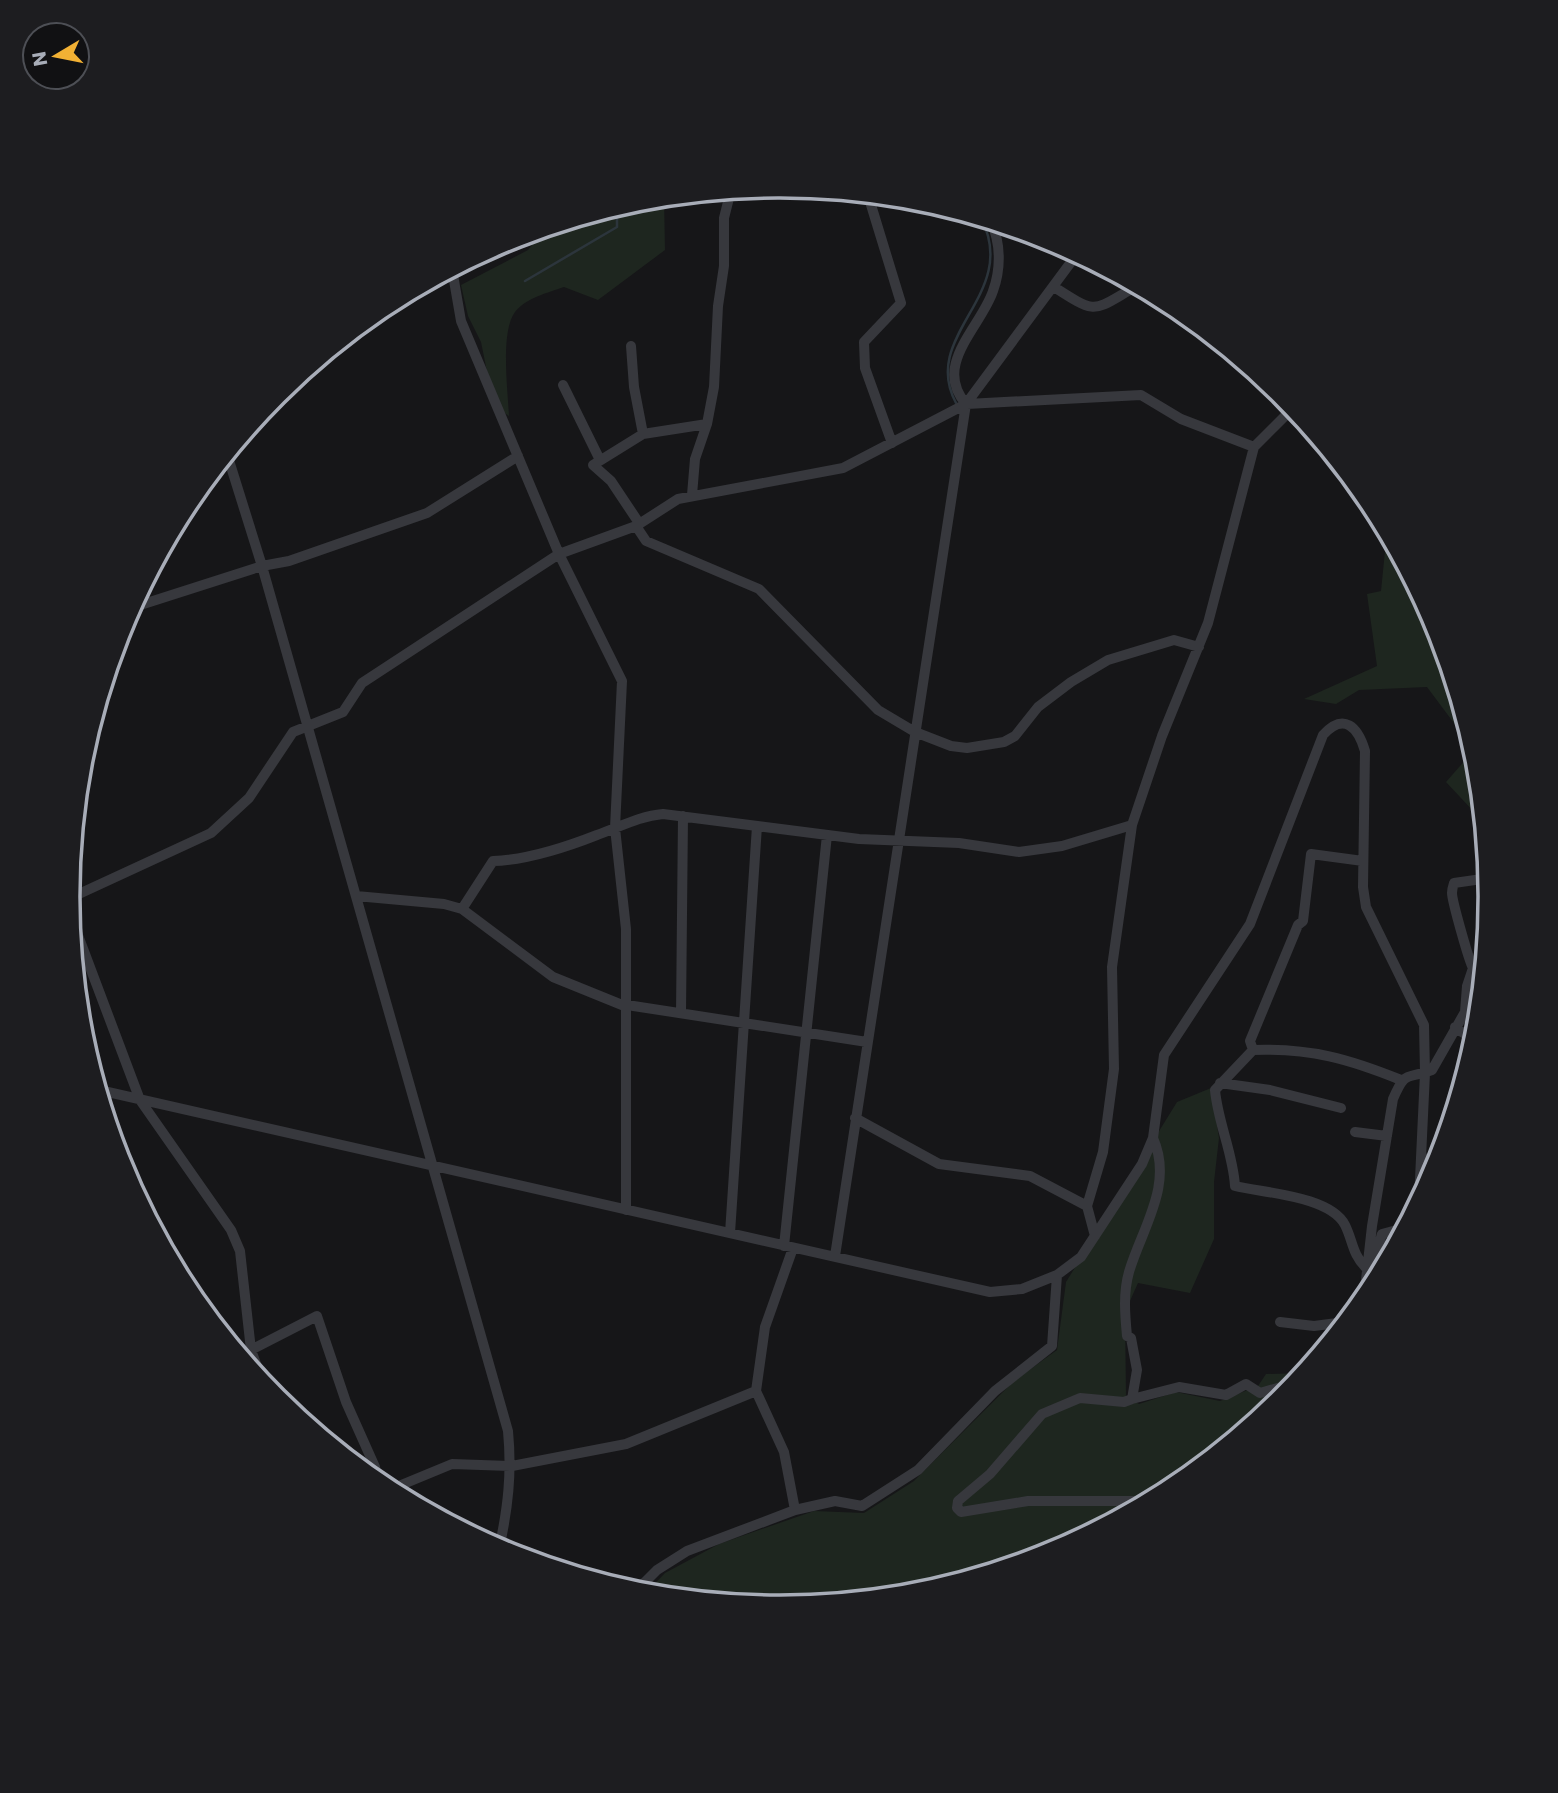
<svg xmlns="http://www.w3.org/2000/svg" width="1558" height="1793" font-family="Poppins,sans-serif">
<rect width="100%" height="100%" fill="#161618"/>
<path fill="#1e261f" d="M 664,197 L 665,250 L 598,300 L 564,287 C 547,293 526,298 515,312 C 500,332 508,391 509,416 L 494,406 L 481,342 L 468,316 L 461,285 L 528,250 L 539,236 L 538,230 L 641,199 Z
M 900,198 L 945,208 C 930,212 912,208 900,198 Z
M 1390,539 L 1436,625 L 1476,758 L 1482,814 L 1475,813 L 1446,782 L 1474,750 L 1427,687 L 1359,690 L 1336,704 L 1304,699 L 1377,666 L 1367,594 L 1381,591 L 1386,541 Z
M 1211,1088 L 1219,1138 L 1214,1182 L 1214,1239 L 1190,1293 L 1138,1283 L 1125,1312 L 1126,1396 L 1139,1404 L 1176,1392 L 1220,1401 L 1258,1386 L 1266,1374 L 1303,1373 L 1281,1399 L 1174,1488 L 1051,1553 L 917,1594 L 779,1607 L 645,1594 L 665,1573 L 719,1544 L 814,1511 L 864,1513 L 914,1481 L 1014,1381 L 1057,1350 L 1066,1282 L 1177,1102 Z"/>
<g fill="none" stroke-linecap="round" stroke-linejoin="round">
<path stroke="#2c353c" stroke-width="2.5" d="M 525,281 L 617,227 L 617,218 L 609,209
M 956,403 C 919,334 1021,295 981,218"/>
<path stroke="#37383d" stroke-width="10" d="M 868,195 L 901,303 L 864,342 L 865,368 L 892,443
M 452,269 L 461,321 L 559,554 L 622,681 L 615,828 L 626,929 L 626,1210
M 1054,287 C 1099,316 1092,311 1137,286
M 631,346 L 634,387 L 643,434 L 707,424
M 563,385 L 600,460
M 967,404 L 1141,395 L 1181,419 L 1254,447
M 227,454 L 262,566 L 508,1431 C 512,1473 508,1508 499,1549
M 692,495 L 695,459 L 707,424 L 714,387 L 718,306 L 724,266 L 724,218 L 731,190
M 639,523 L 611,481 L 593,465 L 643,434
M 636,526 L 646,541 L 759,589 L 878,710 L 915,732 L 951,746 L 967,748 L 1004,742 L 1015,736 L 1038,707 L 1071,682 L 1108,660 L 1174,640 L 1199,647
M 131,608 L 262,566 L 289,561 L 427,513 L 518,456
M 1363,861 L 1311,854 L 1303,921 L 1298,925 L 1250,1041 L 1253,1050 L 1215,1090 C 1218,1123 1233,1153 1235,1186 C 1264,1193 1330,1196 1345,1225 C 1353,1241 1352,1254 1366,1268
M 356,896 L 444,904 L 462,909 L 553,977 L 627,1007
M 68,899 L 211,833 L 249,798 L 293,732 L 343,712 L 362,683 L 559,554 L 636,526 L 678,499 L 843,468 L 966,404 L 1077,254
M 462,909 L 493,861 C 527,860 564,848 597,835 C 620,827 639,816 663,814 L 859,839 L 959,843 L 1019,852 L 1062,846 L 1132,825
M 70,914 L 140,1100 L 231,1230 L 240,1251 L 251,1350 L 263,1383
M 1473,968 C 1469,961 1452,901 1452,893 C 1452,890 1453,886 1454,883 L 1482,879 L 1488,875
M 627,1005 L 867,1042
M 681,1013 L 683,816
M 1455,1027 L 1473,1040 L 1473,1045
M 1253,1050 C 1311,1048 1349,1059 1401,1080
M 1220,1083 L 1270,1090 L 1341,1108
M 99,1090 L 990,1292 L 1022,1289 L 1057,1275 L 1081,1257 L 1142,1164 L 1153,1138 L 1164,1055 L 1250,924 L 1323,735 C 1344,712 1358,727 1365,751 L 1363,887 L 1366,907 L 1424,1025 L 1425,1073 L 1419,1200
M 855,1118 L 939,1164 L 1030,1176 L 1087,1206
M 1355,1132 L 1387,1136
M 1153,1138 C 1174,1185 1142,1228 1129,1272 C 1123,1293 1125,1315 1127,1336 L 1131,1338 L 1137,1370 L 1132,1399 L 1179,1387 L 1226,1395 L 1246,1384 L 1260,1393 L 1295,1383
M 1421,1159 L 1439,1158
M 730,1233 L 757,826
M 1095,1236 L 1087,1206 L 1103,1152 L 1114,1069 L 1112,967 L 1132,825 L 1162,736 L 1208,623 L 1254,447 L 1293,408
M 784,1246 L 827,835
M 793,1248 L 765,1327 L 756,1391 L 784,1452 L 795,1510
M 835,1256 L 966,404 C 932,365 981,327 993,291 C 1001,269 1001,243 991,222
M 1366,1268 L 1373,1265 L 1382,1234 L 1404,1228
M 1364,1298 L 1372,1226 L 1393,1099 C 1406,1069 1406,1080 1432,1070 L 1465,1012 L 1467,986 L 1473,968 L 1483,962
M 1280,1322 L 1314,1326 L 1345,1322
M 251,1350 L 317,1316 L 346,1402 L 375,1467 L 378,1482
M 1132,1399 L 1124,1402 L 1080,1398 L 1042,1414 L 990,1474 L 958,1501 L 957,1508 L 961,1512 L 1028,1501 L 1149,1501
M 389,1490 L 452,1464 L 512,1466 L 626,1444 L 756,1391
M 635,1592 L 657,1570 L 687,1551 L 795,1510 L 835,1501 L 862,1506 L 918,1470 L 995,1391 L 1052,1346 L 1057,1275"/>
</g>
<path d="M0 0H1558V1793H0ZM778 198H780A698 698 0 0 1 1478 896V897A698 698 0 0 1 780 1595H778A698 698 0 0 1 80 897V896A698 698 0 0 1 778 198Z" fill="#1d1d20" fill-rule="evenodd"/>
<path fill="none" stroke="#a8adb8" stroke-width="3.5" d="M778 198H780A698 698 0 0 1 1478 896V897A698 698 0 0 1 780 1595H778A698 698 0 0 1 80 897V896A698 698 0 0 1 778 198Z"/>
<g transform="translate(56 56) rotate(260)"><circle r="33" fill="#111113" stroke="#4d4f55" stroke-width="2"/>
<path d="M0-5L12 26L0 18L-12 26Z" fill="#f2b134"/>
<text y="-10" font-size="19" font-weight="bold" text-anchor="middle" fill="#a8adb8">N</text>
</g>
</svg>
